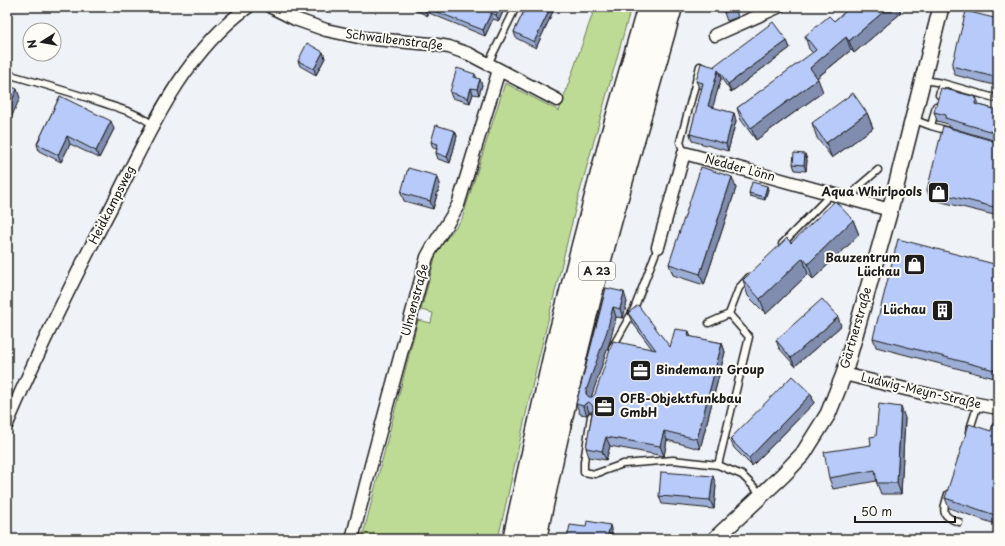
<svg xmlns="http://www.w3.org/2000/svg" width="1005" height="546" font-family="'Playpen Sans',sans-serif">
<rect width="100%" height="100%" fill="#eff2f7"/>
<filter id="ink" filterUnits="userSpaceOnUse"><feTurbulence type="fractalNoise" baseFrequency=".025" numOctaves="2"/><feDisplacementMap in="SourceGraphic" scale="8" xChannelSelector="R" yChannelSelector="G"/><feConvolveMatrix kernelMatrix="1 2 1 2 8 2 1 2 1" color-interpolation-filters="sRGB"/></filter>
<g filter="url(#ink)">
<path fill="#bddb94" stroke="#6c7c58" d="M 595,7 L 631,7 L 577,202 L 536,369 L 498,539 L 362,539 L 418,320 L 431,323 L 433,313 L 421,310 L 437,251 L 462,219 L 505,83 L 559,111 Z"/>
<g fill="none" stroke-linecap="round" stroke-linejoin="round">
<defs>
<path id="service" d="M 488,64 L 516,7
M 7,74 C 39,83 71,92 103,103 C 121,109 138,113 153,125
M 924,80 L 942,83
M 939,95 L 942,83 L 998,99
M 936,106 L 931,126 L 949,131
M 912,119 L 931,126
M 684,153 L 680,142 L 700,66
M 853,200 L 857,188 L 878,170
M 782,244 L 831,194
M 729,314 L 739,288 L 749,277
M 709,323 L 729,314 L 749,337 L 718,465 L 742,475 L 762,495
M 612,348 L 634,309 L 658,247
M 591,416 L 584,462 L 584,472 L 595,474 L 623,464 L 673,460 L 718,465
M 969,432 L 978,404
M 948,494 C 943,511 940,516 959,522"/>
<path id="minor" d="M 271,7 L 295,19 L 326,30 L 363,38 L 431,44 L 449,47 L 469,54 L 557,100
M 715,35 L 778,7
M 658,247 L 684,153 L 890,210
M 844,374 L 930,395 L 998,408
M 7,424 C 39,349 75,276 113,204 C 149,133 182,55 248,7
M 352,539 L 371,465 L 427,257 C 436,239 449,223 458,205 L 499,70"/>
<path id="tertiary" d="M 715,539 L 783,475 L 803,454 L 828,414 L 844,374 L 890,210 L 941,7"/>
<path id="motorway" d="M 514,539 L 556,349 L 611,139 L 649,7
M 535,539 C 552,455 571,372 592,289 C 617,194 644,101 671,7"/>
</defs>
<use href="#service" stroke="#1c1c1c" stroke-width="9"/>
<use href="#minor" stroke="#1c1c1c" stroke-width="15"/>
<use href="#tertiary" stroke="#1c1c1c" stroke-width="18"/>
<use href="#motorway" stroke="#1c1c1c" stroke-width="25"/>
<use href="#service" stroke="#fdfcf7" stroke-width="6"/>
<use href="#minor" stroke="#fdfcf7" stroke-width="12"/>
<use href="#tertiary" stroke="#fdfcf7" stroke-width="15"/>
<use href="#motorway" stroke="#fdfcf7" stroke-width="22"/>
</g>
<path fill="#9daed6" stroke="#1c1c1c" d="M 409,7 L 505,7 L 499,21 L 493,19 L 485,36 L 429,13 L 428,16 Z
M 526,7 L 555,7 L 536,48 L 516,38 L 514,32 Z
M 722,7 L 735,7 L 738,17 L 727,21 Z
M 851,7 L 899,7 L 901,13 L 854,53 L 851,50 L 817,78 L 823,92 L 756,140 L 741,120 L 737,108 L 813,53 L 809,49 L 805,36 L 834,21 Z
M 998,19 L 998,86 L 955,75 L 952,66 Z
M 787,41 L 790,48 L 731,92 L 721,78 L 712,108 L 734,113 L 736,121 L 728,151 L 692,141 L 690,134 L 702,89 L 699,88 L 696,81 L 715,67 Z
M 323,52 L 325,58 L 316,75 L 300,66 L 298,61 Z
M 475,74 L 477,78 L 482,85 L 479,95 L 473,94 L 470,103 L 452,98 L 450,92 Z
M 60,96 L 114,129 L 99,158 L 70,144 L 61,162 L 39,151 L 37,144 Z
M 979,105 L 998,110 L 998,216 L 930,199 L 927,190 L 993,141 L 996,141 L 949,127 L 948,124 L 937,121 L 934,112 Z
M 867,113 L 873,128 L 832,158 L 817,138 L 812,123 Z
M 455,131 L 457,136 L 450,163 L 438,159 L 436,153 L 437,149 L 433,148 L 431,142 Z
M 805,154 L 807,160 L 806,171 L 795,170 L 793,164 Z
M 437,176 L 440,184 L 433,209 L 404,201 L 401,193 Z
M 736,188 L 704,285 L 673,275 L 669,264 Z
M 768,189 L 765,200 L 750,196 L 749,193 Z
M 853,220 L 859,235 L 813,279 L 808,274 L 766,314 L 748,296 L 743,280 L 791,243 Z
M 998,265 L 998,379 L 876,347 L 873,338 Z
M 606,288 L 627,302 L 623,318 L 616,317 L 610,341 L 591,397 L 592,397 L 652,349 L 632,322 L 628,313 L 670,347 L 691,337 L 722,343 L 725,352 L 700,449 L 667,440 L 664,456 L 610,446 L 606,460 L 589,457 L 586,448 L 592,412 L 589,412 L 587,415 L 580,414 L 576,404 Z
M 841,326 L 795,366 L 779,348 L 776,340 Z
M 811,394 L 814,403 L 752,466 L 734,448 L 730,439 Z
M 905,418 L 901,494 L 881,494 L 876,481 L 833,489 L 829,478 L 871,445 L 876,436 Z
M 998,424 L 998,525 L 949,508 L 945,498 L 991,431 Z
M 716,485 L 714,509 L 662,504 L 659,496 Z"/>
<path fill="#808dae" stroke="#1c1c1c" d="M 500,7 L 505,7 L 499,21 L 496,15 Z
M 551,7 L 555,7 L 536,48 L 534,42 Z
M 889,7 L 899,7 L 901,13 L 854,53 L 849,41 Z
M 427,8 L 429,13 L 428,16 L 425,10 Z
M 491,13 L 493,19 L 485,36 L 483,30 Z
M 846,37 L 851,50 L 814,80 L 810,68 Z
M 787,41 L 790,48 L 731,92 L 728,84 Z
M 323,52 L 325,58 L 316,75 L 314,69 Z
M 718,70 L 721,78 L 711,114 L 708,106 Z
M 480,79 L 482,85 L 479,95 L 477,89 Z
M 818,79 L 823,92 L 756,140 L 751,128 Z
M 471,88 L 473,94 L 470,103 L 468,98 Z
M 17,89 L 20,98 L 7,127 L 7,112 Z
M 976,97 L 980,106 L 975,104 Z
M 734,113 L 736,121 L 728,151 L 726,144 Z
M 867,113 L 873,128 L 832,158 L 826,143 Z
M 111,121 L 114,129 L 99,158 L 96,151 Z
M 455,131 L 457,136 L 450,163 L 447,157 Z
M 67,136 L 70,144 L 61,162 L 58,155 Z
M 805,154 L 807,160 L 806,171 L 804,165 Z
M 437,176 L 440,184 L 433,209 L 430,201 Z
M 732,177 L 736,188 L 704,285 L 700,274 Z
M 767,186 L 768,189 L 765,200 L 764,197 Z
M 853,220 L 859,235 L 813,279 L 808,264 Z
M 803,258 L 808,274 L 766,314 L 760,299 Z
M 624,292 L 627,302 L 623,318 L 620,309 Z
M 613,307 L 616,317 L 610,341 L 590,401 L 586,394 L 586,391 Z
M 838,317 L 841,326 L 795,366 L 791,358 Z
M 689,331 L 692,340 L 688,336 Z
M 722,343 L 725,352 L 700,449 L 697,439 Z
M 811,394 L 814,403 L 752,466 L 749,458 Z
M 586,403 L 589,412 L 587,415 L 583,406 Z
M 901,407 L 905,418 L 901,494 L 897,483 Z
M 664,431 L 667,440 L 664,456 L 660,446 Z
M 606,437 L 610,446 L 606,460 L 602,451 Z
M 713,476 L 716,485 L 714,509 L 710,500 Z
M 610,525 L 612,533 L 611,539 L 608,534 Z"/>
<path fill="#b7caf9" stroke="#1c1c1c" d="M 419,7 L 500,7 L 496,15 L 491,13 L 483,30 L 427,8 L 425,10 Z
M 526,7 L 551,7 L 534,42 L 514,32 Z
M 722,7 L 735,7 L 735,8 L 724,13 Z
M 851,7 L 889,7 L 849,41 L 846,37 L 810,68 L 818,79 L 751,128 L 737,108 L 816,50 L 805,36 L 829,16 L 834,21 Z
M 966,11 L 998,19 L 998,78 L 952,66 Z
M 773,22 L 787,41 L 728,84 L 718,70 L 708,106 L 734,113 L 726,144 L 690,134 L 703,83 L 696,81 L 701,63 L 715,67 L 714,66 Z
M 307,43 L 323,52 L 314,69 L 298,61 Z
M 457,68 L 475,74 L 474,77 L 480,79 L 477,89 L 471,88 L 468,98 L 450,92 Z
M 7,85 L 17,89 L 7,112 Z
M 941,88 L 976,97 L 975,104 L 998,110 L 998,134 L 996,133 L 945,118 L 946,115 L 934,112 Z
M 853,93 L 867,113 L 826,143 L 812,123 Z
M 60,96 L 111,121 L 96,151 L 67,136 L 58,155 L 37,144 Z
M 436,125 L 455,131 L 447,157 L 436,153 L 438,144 L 431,142 Z
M 943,126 L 993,141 L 998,141 L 998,140 L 998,208 L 927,190 Z
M 794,153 L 805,154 L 804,165 L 793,164 Z
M 701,167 L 732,177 L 700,274 L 669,264 Z
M 408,168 L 437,176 L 430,201 L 401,193 Z
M 752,182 L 767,186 L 764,197 L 749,193 Z
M 835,201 L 853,220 L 808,264 L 803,258 L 760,299 L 743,280 L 787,238 L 791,243 Z
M 898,239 L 998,265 L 998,371 L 873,338 Z
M 606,288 L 624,292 L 620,309 L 613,307 L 607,331 L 586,391 L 586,394 L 589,397 L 592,397 L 595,394 L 613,341 L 656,350 L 628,313 L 638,305 L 670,347 L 675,329 L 689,331 L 688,336 L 722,343 L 697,439 L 664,431 L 660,446 L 606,437 L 602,451 L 586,448 L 593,408 L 592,405 L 589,402 L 586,403 L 583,406 L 576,404 Z
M 822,299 L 838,317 L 791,358 L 776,340 Z
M 792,376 L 811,394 L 749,458 L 730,439 Z
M 879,404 L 901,407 L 897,483 L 877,483 L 875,470 L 829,478 L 824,452 L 871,445 L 870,437 L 876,436 Z
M 993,423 L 998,424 L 998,516 L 945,498 L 969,424 L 991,431 Z
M 661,472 L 713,476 L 710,500 L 659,496 Z
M 587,521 L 610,525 L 608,534 L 614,535 L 614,539 L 567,539 L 570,525 L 586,527 Z"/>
</g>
<defs>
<symbol id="shop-square" viewBox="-11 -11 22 22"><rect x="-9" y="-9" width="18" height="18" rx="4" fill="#1c1c1c" stroke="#fdfcf7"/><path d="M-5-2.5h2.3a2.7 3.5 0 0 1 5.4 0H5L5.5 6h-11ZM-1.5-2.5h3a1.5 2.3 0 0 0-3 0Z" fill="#fff"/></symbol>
<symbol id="building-square" viewBox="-11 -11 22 22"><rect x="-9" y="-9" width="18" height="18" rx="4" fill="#1c1c1c" stroke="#fdfcf7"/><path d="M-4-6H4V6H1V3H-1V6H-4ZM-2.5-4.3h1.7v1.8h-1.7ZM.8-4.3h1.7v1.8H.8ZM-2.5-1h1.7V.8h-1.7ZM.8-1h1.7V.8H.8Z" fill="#fff"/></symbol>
<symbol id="office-square" viewBox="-11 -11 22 22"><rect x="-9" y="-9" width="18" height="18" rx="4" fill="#1c1c1c" stroke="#fdfcf7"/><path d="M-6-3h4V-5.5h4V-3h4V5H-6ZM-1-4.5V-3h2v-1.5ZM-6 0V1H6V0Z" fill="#fff"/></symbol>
</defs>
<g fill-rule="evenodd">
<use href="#shop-square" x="926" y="180" width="25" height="25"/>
<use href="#shop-square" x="902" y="252" width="25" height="25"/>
<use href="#building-square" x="930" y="298" width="25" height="25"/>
<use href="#office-square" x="628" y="358" width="25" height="25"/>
<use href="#office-square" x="592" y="394" width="25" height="25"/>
</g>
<g text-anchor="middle" stroke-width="4" stroke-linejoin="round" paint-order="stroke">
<rect fill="#fdfcf7" stroke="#605f5e" stroke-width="1" x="579" y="262" width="36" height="18" rx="3"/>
<g font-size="11" font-weight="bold" fill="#1c1c1c">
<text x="597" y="275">A 23</text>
</g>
<g font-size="12" fill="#1c1c1c" stroke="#fdfcf7">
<text transform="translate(394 40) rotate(7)" y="4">Schwalbenstraße</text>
<text transform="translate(740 168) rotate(15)" y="4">Nedder Lönn</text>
<text transform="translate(112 205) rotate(-63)" y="4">Heidkampsweg</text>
<text transform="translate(415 300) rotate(-75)" y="4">Ulmenstraße</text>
<text transform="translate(856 328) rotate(-74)" y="4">Gärtnerstraße</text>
<text transform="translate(921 391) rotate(13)" y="4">Ludwig-Meyn-Straße</text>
</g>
<g font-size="12" font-weight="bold" fill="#1c1c1c" stroke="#fdfcf7" text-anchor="end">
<text x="922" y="196">Aqua Whirlpools</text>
<text x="900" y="262">Bauzentrum<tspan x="900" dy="14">Lüchau</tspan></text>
<text x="926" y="314">Lüchau</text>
<text x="656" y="374" text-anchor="start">Bindemann Group</text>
<text x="620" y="403" text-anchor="start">OFB-Objektfunkbau<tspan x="620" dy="14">GmbH</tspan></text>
</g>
</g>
<rect width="1005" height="546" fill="none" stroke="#fdfcf7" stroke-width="24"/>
<rect x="12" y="12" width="981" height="522" fill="none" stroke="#1c1c1c" stroke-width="1.5" filter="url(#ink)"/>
<g transform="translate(42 42) rotate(259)"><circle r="19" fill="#fdfcf7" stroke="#a3a29f"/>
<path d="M0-3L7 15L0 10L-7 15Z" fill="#1c1c1c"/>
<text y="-6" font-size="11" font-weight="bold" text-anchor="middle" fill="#1c1c1c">N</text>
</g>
<path d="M855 516v6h100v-6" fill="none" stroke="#1c1c1c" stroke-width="2"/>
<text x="861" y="516" font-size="12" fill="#1c1c1c" stroke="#fdfcf7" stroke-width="3" paint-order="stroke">50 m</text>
</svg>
